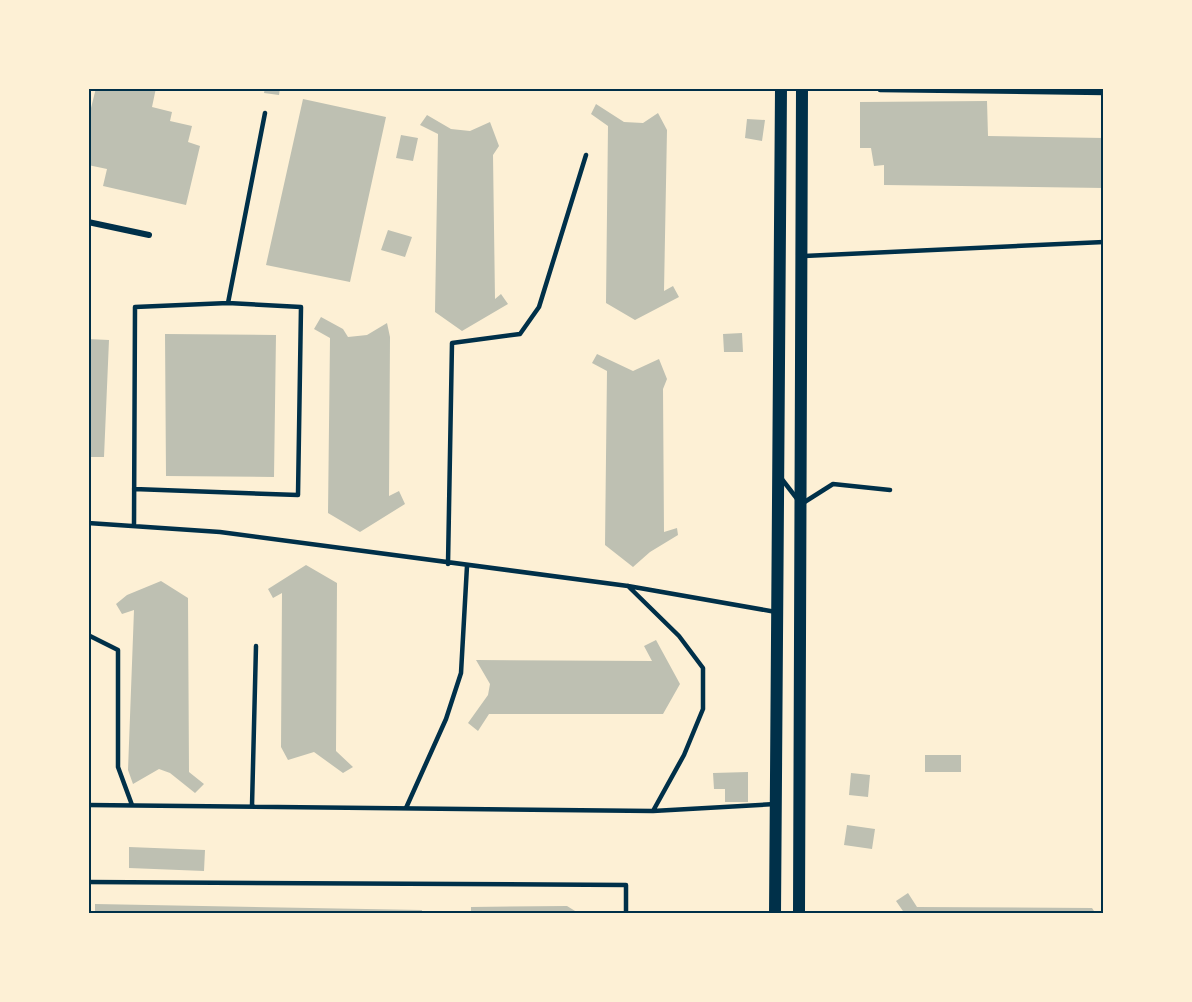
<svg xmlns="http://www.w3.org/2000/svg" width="1192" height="1002" font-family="'Roboto Serif',serif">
<rect width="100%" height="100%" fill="#fdf0d5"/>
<path fill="#bec0b2" d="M 96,88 L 156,88 L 152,107 L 172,112 L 170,121 L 192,126 L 188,142 L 200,146 L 186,205 L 103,186 L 107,169 L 88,165 L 88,120 Z
M 265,88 L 280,88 L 279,95 L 264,93 Z
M 303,99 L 386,117 L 350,282 L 266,265 Z
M 987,101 L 988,136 L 1104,138 L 1104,188 L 884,185 L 884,165 L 874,166 L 871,148 L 860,148 L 860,102 Z
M 596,104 L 624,122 L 643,123 L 658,113 L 667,130 L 664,291 L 673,286 L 679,297 L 635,320 L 606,303 L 608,126 L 591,114 Z
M 427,115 L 451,129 L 470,131 L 490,122 L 499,146 L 493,155 L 495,299 L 501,294 L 508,304 L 462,331 L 435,312 L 438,134 L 420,125 Z
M 747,119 L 765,120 L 762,141 L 745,138 Z
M 401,135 L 418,138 L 413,161 L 396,158 Z
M 388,230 L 412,237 L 405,257 L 381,250 Z
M 321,317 L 343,329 L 348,337 L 367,335 L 387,323 L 390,337 L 389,496 L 399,491 L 405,504 L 360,532 L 328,513 L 330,338 L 314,329 Z
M 742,333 L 743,352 L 724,352 L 723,334 Z
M 165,334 L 276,335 L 274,477 L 166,476 Z
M 88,339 L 109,340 L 104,457 L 88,457 Z
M 597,354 L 633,371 L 659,359 L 667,379 L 663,389 L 664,532 L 677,528 L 678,535 L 650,552 L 633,567 L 605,545 L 607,371 L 592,363 Z
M 306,565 L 337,583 L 336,751 L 353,767 L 343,773 L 314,752 L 288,760 L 281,747 L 282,593 L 273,598 L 268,589 Z
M 161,581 L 188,598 L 189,772 L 204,784 L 195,793 L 170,773 L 159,769 L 133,784 L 128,770 L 134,610 L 122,614 L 116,604 L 127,595 Z
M 656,640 L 680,684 L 663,714 L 489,714 L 478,731 L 468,723 L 488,695 L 490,684 L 476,660 L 652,661 L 644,646 Z
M 925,755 L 961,755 L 961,772 L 925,772 Z
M 748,772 L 748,802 L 725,802 L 725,789 L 714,789 L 713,773 Z
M 851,773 L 870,775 L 868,797 L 849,795 Z
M 847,825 L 875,829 L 872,849 L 844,845 Z
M 129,847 L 205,850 L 204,871 L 129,868 Z
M 908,893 L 917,907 L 1092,908 L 1096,914 L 905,914 L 896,901 Z
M 95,904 L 422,910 L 422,914 L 95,914 Z
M 567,906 L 580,914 L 471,914 L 471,907 Z"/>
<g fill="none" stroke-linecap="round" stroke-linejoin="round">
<path stroke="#003049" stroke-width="4.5" d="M 880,90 L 1104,93
M 804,256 L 1104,242
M 228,303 L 265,113
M 781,478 L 798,500
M 803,503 L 833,484 L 890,490
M 88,523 L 220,532 L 628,586 L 776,612
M 134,526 L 135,307 L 228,303 L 301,307 L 298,495 L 134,489
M 448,564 L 452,343 L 520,334 L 539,307 L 586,155
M 628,586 L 679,636 L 703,668 L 703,709 L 684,755 L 653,811
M 88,635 L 118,650 L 118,767 L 132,805
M 88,805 L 653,811 L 775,804
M 252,806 L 256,646
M 406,808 L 446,719 L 461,673 L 467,566
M 88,882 L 626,885 L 626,914"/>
<path stroke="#003049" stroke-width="6" d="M 88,222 L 149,235"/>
<path stroke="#003049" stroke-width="12" d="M 775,914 L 781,88
M 799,914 L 802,88"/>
</g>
<rect width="1192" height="1002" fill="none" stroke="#fdf0d5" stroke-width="180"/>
<rect x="90" y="90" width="1012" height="822" fill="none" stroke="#003049" stroke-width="2"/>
</svg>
